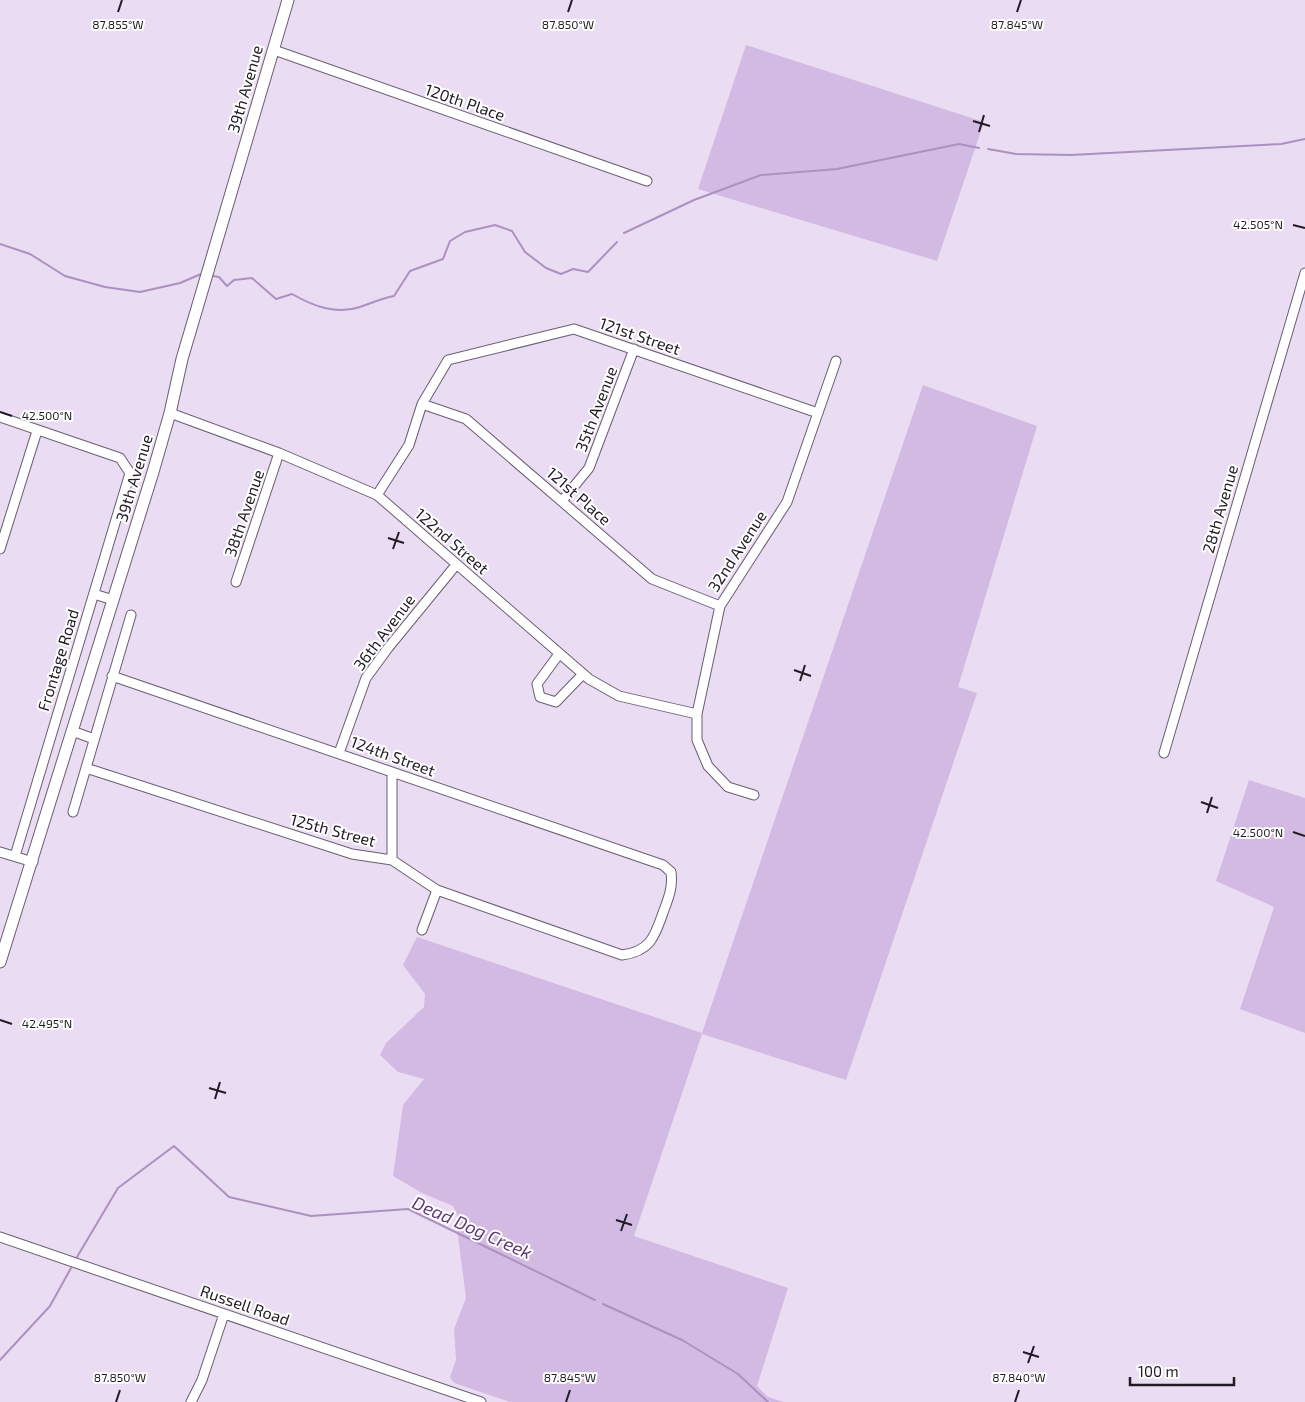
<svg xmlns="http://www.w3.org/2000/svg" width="1305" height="1402" font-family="'Exo 2',sans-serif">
<rect width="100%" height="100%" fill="#eadcf2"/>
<path fill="#d3bae2" d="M 746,45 L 984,122 L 937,261 L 698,189 Z
M 923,385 L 1037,426 L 958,687 L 977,693 L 846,1080 L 702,1034 L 634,1236 L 788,1288 L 757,1386 L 768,1397 L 784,1402 L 510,1402 L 454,1383 L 450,1377 L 456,1360 L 454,1329 L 466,1298 L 456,1220 L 460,1221 L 453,1206 L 422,1193 L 393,1176 L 403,1105 L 424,1079 L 398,1072 L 380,1055 L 386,1043 L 424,1007 L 425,994 L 403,965 L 417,937 L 702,1033 Z
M 1249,780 L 1305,798 L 1305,1033 L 1240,1009 L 1274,907 L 1216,881 Z"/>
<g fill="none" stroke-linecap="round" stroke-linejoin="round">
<path stroke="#ae90c0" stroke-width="2" d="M 988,149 L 1016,154 L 1071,155 L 1281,144 L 1305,139
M 624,233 L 694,200 L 761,175 L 837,169 L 959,144 L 979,148
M 0,244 L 30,254 L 65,276 L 105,287 L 140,292 L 180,283 L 201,274
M 213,276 L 219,277 L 227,286 L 234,280 L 252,278 L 276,299 L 292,294 C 313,306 336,315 360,307 C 372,303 382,298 394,296 L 410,271 L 443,259 L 450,241 L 465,232 L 495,225 L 512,231 L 525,252 L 546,268 L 561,274 L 573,269 L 588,272 L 617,242
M 77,1257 L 118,1188 L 174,1146 L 229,1197 L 311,1216 L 408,1209 L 595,1300
M 603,1304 L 682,1340 L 738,1374 L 768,1402
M 0,1360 L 50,1306 L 71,1268"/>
<defs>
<path id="minor" d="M 274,50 L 647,181
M 422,404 L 466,419 L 652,579 L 720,606
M 170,413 L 279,453 L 377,495 L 589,679 L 619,696 L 697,714
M 0,417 L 120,458 L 130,473 L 15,856
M 377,495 L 409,445 L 422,404 L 448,360 L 574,329 L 818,413
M 562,501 L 589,468 L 634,349
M 0,549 L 37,431
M 236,582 L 279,453
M 94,594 L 113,600
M 559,654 L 537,684 L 540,697 L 556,702 L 583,674
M 72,731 L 94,739
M 339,753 L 366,678 L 388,648 L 456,565
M 1164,753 L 1305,273
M 86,768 L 352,854 L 392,860 L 437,890 L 622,955 C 652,951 655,935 664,910 C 669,897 673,886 671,872 L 663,865 L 112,676
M 754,795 L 728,787 L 708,766 L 697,740 L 697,714 L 720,606 L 787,502 L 836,361
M 73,812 L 131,615
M 0,852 L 33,862
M 392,860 L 392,773
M 422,930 L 437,890
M 0,1237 L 481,1402
M 191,1402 L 202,1380 L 224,1314"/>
<path id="major" d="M 0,962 L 153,472 L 170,413 L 182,359 L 288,0"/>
</defs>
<use href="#minor" stroke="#695e71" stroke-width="11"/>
<use href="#major" stroke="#695e71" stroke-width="13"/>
<use href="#minor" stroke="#fff" stroke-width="9"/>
<use href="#major" stroke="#fff" stroke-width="11"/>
</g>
<path fill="none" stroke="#211c24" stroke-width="2" d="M 118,12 L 122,0M 568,12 L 572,0M 1017,12 L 1021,0M 973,121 L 990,126M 979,132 L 984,115M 1293,225 L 1305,228M 0,412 L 12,416M 388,538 L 404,543M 393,549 L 399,532M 794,670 L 811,676M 800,681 L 805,665M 1201,802 L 1218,808M 1207,813 L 1212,797M 1293,832 L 1305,836M 0,1020 L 12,1024M 209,1088 L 226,1093M 215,1099 L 220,1082M 616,1220 L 632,1225M 621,1231 L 627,1214M 1023,1352 L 1039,1357M 1028,1363 L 1034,1346M 116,1402 L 120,1390M 566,1402 L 570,1390M 1015,1402 L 1019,1390"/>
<g text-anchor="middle" stroke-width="4" stroke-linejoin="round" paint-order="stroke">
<g font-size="16" fill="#211c24" stroke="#fff">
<text transform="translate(245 89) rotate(-74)" y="6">39th Avenue</text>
<text transform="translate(465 102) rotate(19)" y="6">120th Place</text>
<text transform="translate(640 336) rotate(19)" y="6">121st Street</text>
<text transform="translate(596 409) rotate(-69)" y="6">35th Avenue</text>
<text transform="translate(134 478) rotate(-73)" y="6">39th Avenue</text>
<text transform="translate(579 496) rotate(41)" y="6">121st Place</text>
<text transform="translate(1220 509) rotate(-74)" y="6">28th Avenue</text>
<text transform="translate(244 513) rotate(-71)" y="6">38th Avenue</text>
<text transform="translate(452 541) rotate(41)" y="6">122nd Street</text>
<text transform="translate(737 551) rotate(-57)" y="6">32nd Avenue</text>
<text transform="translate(384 632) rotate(-53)" y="6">36th Avenue</text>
<text transform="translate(58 660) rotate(-73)" y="6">Frontage Road</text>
<text transform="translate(393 756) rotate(20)" y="6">124th Street</text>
<text transform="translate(333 830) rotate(15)" y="6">125th Street</text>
<text transform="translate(245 1305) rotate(19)" y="6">Russell Road</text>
</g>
<g font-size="18" font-style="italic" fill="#5f3874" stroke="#fff">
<text transform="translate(472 1228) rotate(24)" y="6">Dead Dog Creek</text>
</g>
</g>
<g font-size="12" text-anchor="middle" fill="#211c24" stroke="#fff" stroke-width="4" stroke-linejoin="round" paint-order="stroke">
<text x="118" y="29">87.855°W</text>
<text x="568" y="29">87.850°W</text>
<text x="1017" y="29">87.845°W</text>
<text x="1258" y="229">42.505°N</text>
<text x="47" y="420">42.500°N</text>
<text x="1258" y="837">42.500°N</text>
<text x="47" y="1028">42.495°N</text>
<text x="120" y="1382">87.850°W</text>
<text x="570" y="1382">87.845°W</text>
<text x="1019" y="1382">87.840°W</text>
</g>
<path d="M1130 1377v8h104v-8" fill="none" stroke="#211c24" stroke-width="2.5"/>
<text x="1138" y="1377" font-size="15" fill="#211c24" stroke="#ffffff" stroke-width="4" paint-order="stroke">100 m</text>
</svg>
